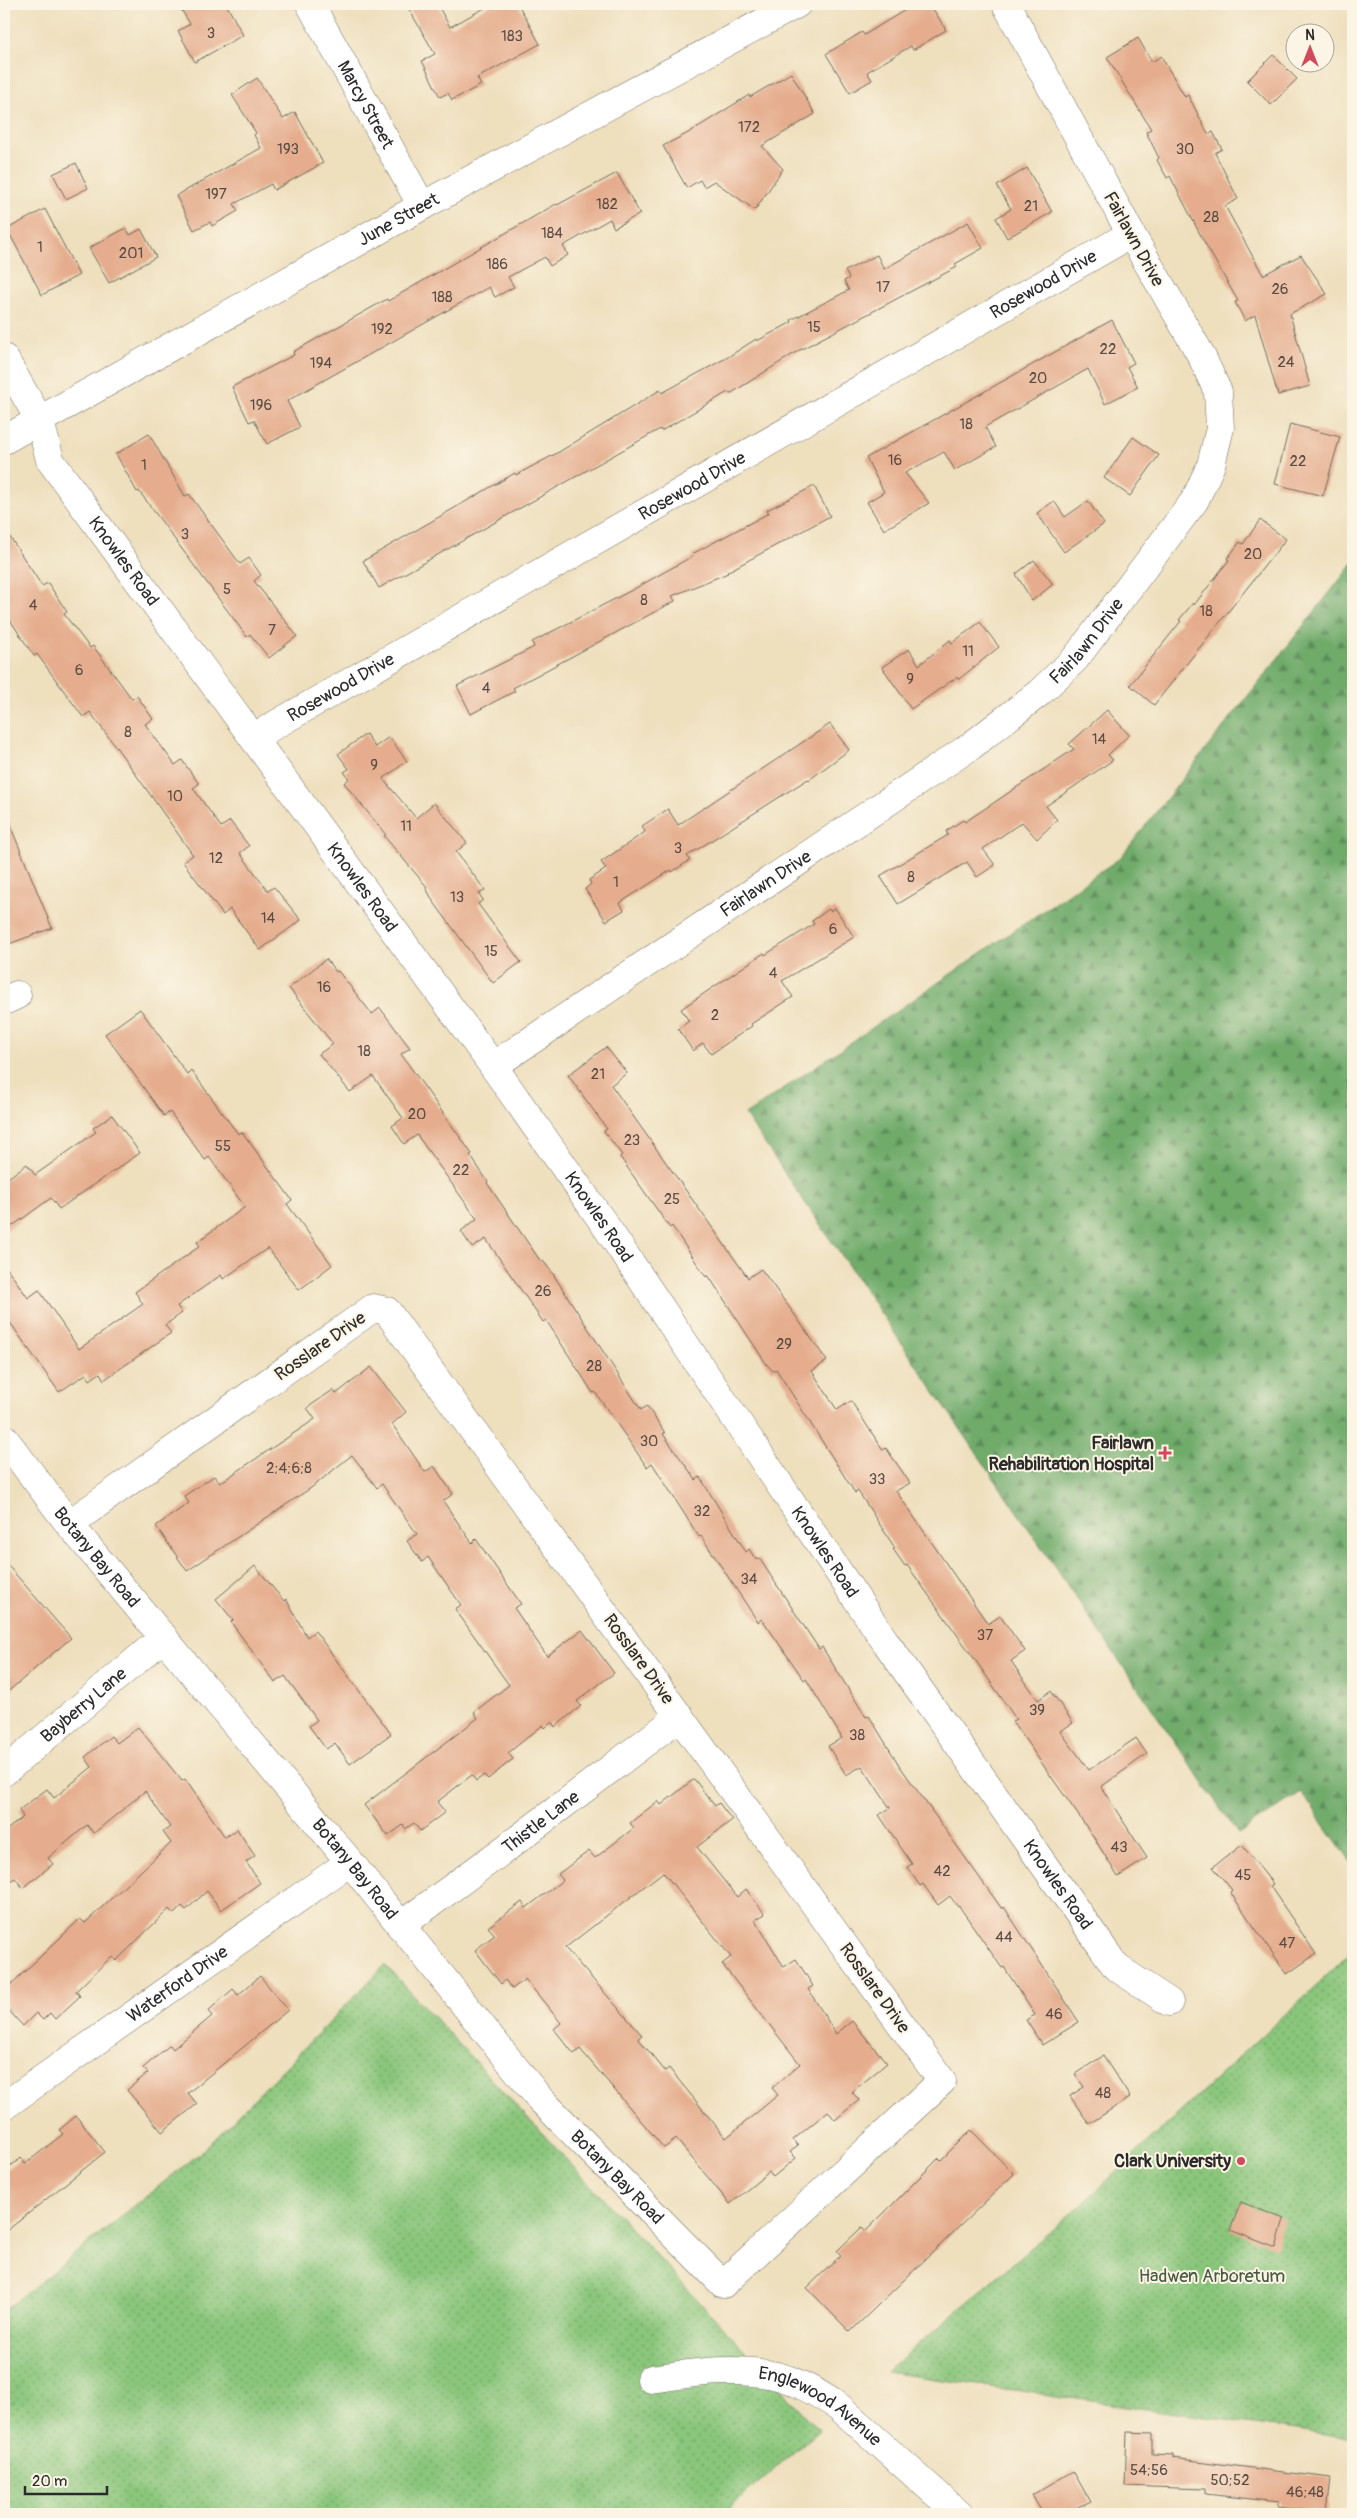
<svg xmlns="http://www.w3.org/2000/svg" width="1357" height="2518" font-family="Pangolin,sans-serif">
<defs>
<pattern id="forest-firs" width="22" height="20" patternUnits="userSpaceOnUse" patternTransform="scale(1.25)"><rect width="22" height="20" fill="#6fab6b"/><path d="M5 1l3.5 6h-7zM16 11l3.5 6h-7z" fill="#5b8b58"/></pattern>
<pattern id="park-dots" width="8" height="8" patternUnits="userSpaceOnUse" patternTransform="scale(1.25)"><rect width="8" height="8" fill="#8ac67b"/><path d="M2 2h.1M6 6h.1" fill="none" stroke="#71a165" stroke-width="1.8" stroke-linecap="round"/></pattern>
</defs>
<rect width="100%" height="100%" fill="#fcf5e5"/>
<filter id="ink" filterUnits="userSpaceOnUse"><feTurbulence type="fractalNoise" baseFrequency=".02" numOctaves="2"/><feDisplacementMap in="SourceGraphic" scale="10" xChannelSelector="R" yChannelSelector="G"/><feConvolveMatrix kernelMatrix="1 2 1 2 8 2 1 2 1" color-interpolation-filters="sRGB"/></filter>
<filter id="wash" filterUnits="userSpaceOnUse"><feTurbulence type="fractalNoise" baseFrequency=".0096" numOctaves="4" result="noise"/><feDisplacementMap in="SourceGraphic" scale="20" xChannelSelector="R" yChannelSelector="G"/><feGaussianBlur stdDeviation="1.12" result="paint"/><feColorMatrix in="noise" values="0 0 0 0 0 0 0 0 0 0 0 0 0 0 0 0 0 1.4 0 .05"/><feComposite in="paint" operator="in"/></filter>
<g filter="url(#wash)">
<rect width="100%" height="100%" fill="#eedfbd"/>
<path fill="url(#forest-firs)" stroke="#4d6b4b" d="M 1353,563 L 1353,1865 L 1301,1792 L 1238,1834 L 745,1115 L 1120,858 Z"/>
<path fill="url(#park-dots)" stroke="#5a7853" d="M 1353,1951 L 1353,2438 L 886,2372 L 1082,2204 Z
M 385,1965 L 819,2430 L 723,2514 L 4,2514 L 4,2311 L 205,2149 Z"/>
<g id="blocks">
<path fill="#e5ad8e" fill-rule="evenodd" d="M 178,4 L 226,4 L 243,35 L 195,62 L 178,31 L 190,24 Z
M 406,4 L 437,4 L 450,27 L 492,4 L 518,4 L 540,44 L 477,78 L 481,85 L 452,100 L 448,93 L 440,97 L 422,61 L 435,54 Z
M 915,4 L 930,4 L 946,30 L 913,50 L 911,46 L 867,72 L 872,80 L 850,93 L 826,54 L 862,32 L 864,35 Z
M 1138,38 L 1152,62 L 1161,56 L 1185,97 L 1188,95 L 1208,134 L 1213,132 L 1222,149 L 1215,153 L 1238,199 L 1225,206 L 1263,275 L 1301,255 L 1327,294 L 1290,314 L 1310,386 L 1278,395 L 1255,315 L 1245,321 L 1235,302 L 1238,301 L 1202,238 L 1170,176 L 1167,178 L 1157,160 L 1159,158 L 1146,132 L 1151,129 L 1107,57 Z
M 1273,55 L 1297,79 L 1271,105 L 1247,81 Z
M 791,73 L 815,114 L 762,146 L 783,169 L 755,210 L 714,181 L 704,187 L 700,180 L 687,188 L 663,146 L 690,132 L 749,95 L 750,97 Z
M 257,78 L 283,119 L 295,112 L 323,163 L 274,190 L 271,184 L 234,204 L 238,211 L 212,226 L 210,222 L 194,230 L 176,196 L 261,148 L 254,135 L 256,133 L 232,95 Z
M 76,163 L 88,188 L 66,199 L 53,174 Z
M 1027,168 L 1052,212 L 1007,238 L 996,218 L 1011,209 L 997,186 Z
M 617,173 L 640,214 L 614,228 L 610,219 L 563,246 L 568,255 L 550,266 L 545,257 L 508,277 L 514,287 L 495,297 L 489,287 L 287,401 L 300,427 L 267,444 L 254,420 L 249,422 L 232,387 L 294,355 L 293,352 L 387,299 L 388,301 L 556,204 L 557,205 Z
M 45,209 L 79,275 L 42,295 L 7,229 Z
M 968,222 L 983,248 L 955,264 L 957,267 L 798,351 L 730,394 L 728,392 L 661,431 L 660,429 L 379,588 L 363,561 L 515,473 L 516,475 L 559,452 L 660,390 L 662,393 L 728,357 L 756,339 L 757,341 L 792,322 L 791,320 L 849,290 L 844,281 L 849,278 L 845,271 L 877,255 L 884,269 Z
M 126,228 L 130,235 L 141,229 L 156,257 L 109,283 L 89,248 Z
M 1112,320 L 1134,363 L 1127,367 L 1138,387 L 1105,404 L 1088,369 L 985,427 L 996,447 L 955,470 L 944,452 L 905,473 L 929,503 L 884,530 L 867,502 L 884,492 L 866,458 Z
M 1290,424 L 1340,437 L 1323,496 L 1275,484 Z
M 149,434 L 185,496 L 189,494 L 240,564 L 249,558 L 261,575 L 254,581 L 297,636 L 269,658 L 250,634 L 247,637 L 139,491 L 137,492 L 116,454 Z
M 1133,437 L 1159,455 L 1130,496 L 1104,478 Z
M 814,486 L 830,516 L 727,572 L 728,573 L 672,596 L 675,601 L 513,688 L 515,691 L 471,714 L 457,686 L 534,647 L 532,642 L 634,589 L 693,556 L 692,554 L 769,513 L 767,510 Z
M 1054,501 L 1065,517 L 1088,501 L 1104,524 L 1064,552 L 1037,513 Z
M 1260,520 L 1286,539 L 1154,705 L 1130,685 L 1181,621 L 1179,620 L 1193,603 L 1194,605 L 1229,560 L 1227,559 L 1240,542 L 1243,544 Z
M 4,528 L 42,586 L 48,583 L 67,612 L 64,614 L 90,648 L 93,646 L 132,699 L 137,696 L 153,719 L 145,724 L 175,765 L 182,760 L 199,784 L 193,788 L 221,827 L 230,821 L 249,846 L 240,853 L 268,891 L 274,887 L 301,920 L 260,950 L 230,909 L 223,915 L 183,862 L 193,855 L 127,762 L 90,712 L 83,717 L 37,654 L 34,656 L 4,611 Z
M 1034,560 L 1053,584 L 1032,601 L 1016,574 Z
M 980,622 L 999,647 L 959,679 L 957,677 L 911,709 L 882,667 L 909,649 L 919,665 L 950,640 L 952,643 Z
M 1107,710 L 1129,735 L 1108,755 L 1113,760 L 1046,806 L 1057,820 L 1037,839 L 1022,822 L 983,849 L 995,865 L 977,877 L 967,862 L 898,904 L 880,876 L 948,835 L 946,831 L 963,820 L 965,822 L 1074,749 L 1069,744 Z
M 830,724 L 849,750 L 809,780 L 808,779 L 687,856 L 690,860 L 672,872 L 671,870 L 620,903 L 624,910 L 606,921 L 585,889 L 591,884 L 589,880 L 606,869 L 601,862 L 645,832 L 642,826 L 668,809 L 678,825 Z
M 366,734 L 375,747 L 389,737 L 407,761 L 383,779 L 416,818 L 434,803 L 467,843 L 456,852 L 485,890 L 479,894 L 483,900 L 478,904 L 521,962 L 493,983 L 433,901 L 426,888 L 427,887 L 384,836 L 386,835 L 344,783 L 349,779 L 344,772 L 349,769 L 338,754 Z
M 4,810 L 52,928 L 9,944 L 4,931 Z
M 835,908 L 854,937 L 782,981 L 793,997 L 751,1024 L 752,1026 L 711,1054 L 703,1043 L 693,1051 L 678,1029 L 689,1021 L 681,1009 L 764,953 L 765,955 L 814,924 L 812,921 L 829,909 L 830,911 Z
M 326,959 L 336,972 L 338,971 L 372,1014 L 380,1008 L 410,1048 L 401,1054 L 472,1154 L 470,1155 L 488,1182 L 487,1183 L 541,1262 L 543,1261 L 551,1271 L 641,1410 L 647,1406 L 665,1433 L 663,1434 L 696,1480 L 700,1477 L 746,1552 L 749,1549 L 756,1560 L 759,1558 L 819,1649 L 822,1647 L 866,1717 L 869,1716 L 899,1765 L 1002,1909 L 1004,1907 L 1079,2022 L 1042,2045 L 1026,2020 L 1035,2015 L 1004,1967 L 1002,1968 L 959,1906 L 958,1907 L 950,1896 L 938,1905 L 923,1884 L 920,1886 L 907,1867 L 912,1864 L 879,1815 L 890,1808 L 862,1766 L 846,1775 L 828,1746 L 842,1738 L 806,1679 L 804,1680 L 762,1619 L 758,1622 L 701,1536 L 699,1537 L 652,1463 L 647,1467 L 595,1392 L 593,1393 L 546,1320 L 543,1322 L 486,1239 L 472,1248 L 461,1231 L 477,1219 L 417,1135 L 404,1144 L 392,1126 L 403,1118 L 373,1076 L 350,1092 L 319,1054 L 333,1044 L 289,988 Z
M 140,1009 L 187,1074 L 191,1070 L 238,1134 L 242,1132 L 292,1200 L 287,1204 L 332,1265 L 299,1290 L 268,1248 L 223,1279 L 221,1275 L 177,1306 L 182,1313 L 165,1325 L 171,1333 L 104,1380 L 100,1373 L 90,1380 L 86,1374 L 59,1392 L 4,1314 L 4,1264 L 28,1298 L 39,1290 L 79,1349 L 143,1304 L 135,1292 L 200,1246 L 197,1242 L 245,1207 L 209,1157 L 205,1160 L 170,1112 L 164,1116 L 105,1034 Z
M 606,1047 L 627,1073 L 611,1085 L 748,1278 L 761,1269 L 797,1318 L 827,1361 L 812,1371 L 837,1410 L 851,1401 L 883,1450 L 886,1448 L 910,1483 L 896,1491 L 988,1624 L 1000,1616 L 1025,1651 L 1011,1661 L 1038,1700 L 1051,1691 L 1073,1723 L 1060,1731 L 1089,1770 L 1136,1738 L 1147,1754 L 1101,1787 L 1147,1858 L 1118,1877 L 1093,1836 L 1012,1721 L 1016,1719 L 976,1661 L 907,1565 L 905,1566 L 893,1549 L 895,1548 L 858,1491 L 855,1493 L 776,1369 L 773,1371 L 767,1365 L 708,1275 L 706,1277 L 672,1226 L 670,1228 L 620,1157 L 622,1155 L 604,1131 L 607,1129 L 568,1075 Z
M 112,1115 L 140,1153 L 59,1209 L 51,1198 L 4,1232 L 4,1181 L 27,1164 L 35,1175 L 96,1132 L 93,1128 Z
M 371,1367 L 406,1412 L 392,1424 L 425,1472 L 434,1466 L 453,1494 L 443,1501 L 472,1543 L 476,1539 L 521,1604 L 514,1608 L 547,1656 L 582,1630 L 614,1673 L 577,1701 L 581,1706 L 555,1727 L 552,1722 L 545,1728 L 543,1725 L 508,1753 L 513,1759 L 488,1779 L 484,1775 L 476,1781 L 472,1775 L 437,1802 L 445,1812 L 420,1831 L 414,1823 L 405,1829 L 403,1825 L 388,1836 L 364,1805 L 478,1718 L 474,1712 L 509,1685 L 455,1609 L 461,1605 L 428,1557 L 422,1562 L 407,1541 L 417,1534 L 382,1484 L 377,1488 L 352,1455 L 311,1488 L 187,1571 L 156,1526 L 189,1503 L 184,1496 L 214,1476 L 220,1483 L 315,1419 L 307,1408 L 333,1390 L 336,1394 Z
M 4,1561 L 71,1638 L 4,1695 Z
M 255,1566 L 284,1601 L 286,1599 L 307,1637 L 315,1631 L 391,1734 L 350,1764 L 335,1743 L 326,1749 L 309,1726 L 317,1720 L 285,1676 L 275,1683 L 231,1622 L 233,1620 L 216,1599 Z
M 138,1727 L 182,1781 L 185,1779 L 225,1837 L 237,1829 L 255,1856 L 246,1862 L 260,1883 L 221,1910 L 207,1891 L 186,1910 L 182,1906 L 174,1914 L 169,1909 L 116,1961 L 112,1956 L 76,1991 L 80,1996 L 55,2019 L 50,2013 L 43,2020 L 36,2013 L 23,2026 L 4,2005 L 4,1991 L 80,1919 L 85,1923 L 171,1843 L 163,1832 L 170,1827 L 145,1791 L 94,1833 L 87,1825 L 48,1858 L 53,1864 L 23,1888 L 15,1878 L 4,1886 L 4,1832 L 23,1817 L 19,1810 L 47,1789 L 54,1798 L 92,1767 L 85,1757 L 111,1736 L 117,1743 Z
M 694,1779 L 715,1806 L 719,1803 L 732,1820 L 697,1847 L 737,1897 L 746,1889 L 765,1914 L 755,1920 L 784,1967 L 796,1959 L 813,1986 L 808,1989 L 836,2034 L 852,2021 L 887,2063 L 852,2092 L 859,2100 L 835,2120 L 828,2111 L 793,2140 L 798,2146 L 790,2152 L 796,2158 L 773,2177 L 769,2172 L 730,2204 L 676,2139 L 664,2148 L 580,2049 L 574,2054 L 554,2029 L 561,2023 L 525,1979 L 512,1989 L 505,1980 L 501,1984 L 475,1950 L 495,1935 L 488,1927 L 522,1902 L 526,1908 L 563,1880 L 558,1874 L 589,1851 L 595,1858 L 634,1828 L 630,1823 L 658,1801 L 661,1805 ZM 663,1872 L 731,1957 L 722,1964 L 800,2064 L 772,2088 L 778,2095 L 726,2138 L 669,2068 L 665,2071 L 638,2038 L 642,2035 L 565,1948 Z
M 1242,1845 L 1273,1884 L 1270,1886 L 1316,1954 L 1287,1974 L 1230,1892 L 1232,1890 L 1213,1867 Z
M 260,1976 L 288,2010 L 188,2093 L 197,2104 L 162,2132 L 127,2090 L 148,2073 L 143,2068 L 170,2045 L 173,2049 L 212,2016 L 208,2011 L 233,1989 L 238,1995 Z
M 1103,2056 L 1130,2097 L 1089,2124 L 1070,2096 L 1084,2087 L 1075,2074 Z
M 76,2116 L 105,2152 L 4,2233 L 4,2171 L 21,2158 L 25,2164 L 63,2134 L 59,2130 Z
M 971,2130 L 1014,2174 L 850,2332 L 807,2288 L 841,2255 L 837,2251 L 862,2227 L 866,2231 L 939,2158 L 941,2160 Z
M 1241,2202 L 1284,2219 L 1276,2248 L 1230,2230 Z
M 1127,2432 L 1152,2433 L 1152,2454 L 1173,2455 L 1173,2458 L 1331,2478 L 1327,2512 L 1279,2506 L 1279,2502 L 1205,2494 L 1205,2489 L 1125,2486 Z
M 1073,2471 L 1090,2501 L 1078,2507 L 1083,2514 L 1043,2514 L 1032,2495 Z"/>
</g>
</g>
<g filter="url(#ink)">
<use href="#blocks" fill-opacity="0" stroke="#6f6a5e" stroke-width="1"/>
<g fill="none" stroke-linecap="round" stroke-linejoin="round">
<defs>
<g id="minor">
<path id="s1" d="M 310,4 L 422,206"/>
<path id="s2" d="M 4,358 L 40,421 L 50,460 L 493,1066 L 603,1222 L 887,1644 L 1093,1934 L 1116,1967 L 1169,2002"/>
<path id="s3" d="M 254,737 L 1131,234"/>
<path d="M 4,1001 L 17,995"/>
<path id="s4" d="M 493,1066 L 971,746 L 1039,693 L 1075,659 L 1195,500 L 1211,465 L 1220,428 L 1218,392 L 1201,355 L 1131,234 L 1006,4"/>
<path id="s5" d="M 4,1438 L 69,1524 L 350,1862 L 540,2099 L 723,2284 L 942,2081 L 387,1311 L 373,1308 L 69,1524"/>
<path id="s6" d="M 4,1772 L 164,1637"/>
<path id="s7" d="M 400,1926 L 509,1846 L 680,1716"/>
<path id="s8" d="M 4,2106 L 350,1862"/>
<path id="s9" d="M 651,2379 C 693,2373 735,2366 777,2376 C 798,2381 820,2395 838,2406 L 959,2514"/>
</g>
<g id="tertiary">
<path id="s10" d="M 4,440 L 422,206 L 797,4"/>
</g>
</defs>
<use href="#minor" stroke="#6f6a5e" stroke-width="29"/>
<use href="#tertiary" stroke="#6f6a5e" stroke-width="29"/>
<use href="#minor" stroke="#fff" stroke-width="28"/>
<use href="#tertiary" stroke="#fff" stroke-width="28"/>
</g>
</g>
<g fill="#d1495b" stroke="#fcf5e5" stroke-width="2">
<path d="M1162.5 1445.5h5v5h5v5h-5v5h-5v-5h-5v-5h5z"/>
<circle cx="1241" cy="2161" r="5"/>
</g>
<g text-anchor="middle" stroke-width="4" stroke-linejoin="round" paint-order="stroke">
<g font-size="15" fill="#5a4c44">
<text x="211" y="38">3</text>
<text x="512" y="41">183</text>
<text x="749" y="132">172</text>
<text x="288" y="154">193</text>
<text x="1185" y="154">30</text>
<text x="216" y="199">197</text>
<text x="607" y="209">182</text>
<text x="1031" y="211">21</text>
<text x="1211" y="222">28</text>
<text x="552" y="238">184</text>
<text x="40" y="252">1</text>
<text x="131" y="258">201</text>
<text x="497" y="269">186</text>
<text x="883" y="292">17</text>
<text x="1280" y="294">26</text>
<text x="442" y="302">188</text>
<text x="814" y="332">15</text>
<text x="382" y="334">192</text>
<text x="1108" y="354">22</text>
<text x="1286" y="367">24</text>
<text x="321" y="368">194</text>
<text x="1038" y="383">20</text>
<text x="261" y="410">196</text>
<text x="966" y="429">18</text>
<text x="895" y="465">16</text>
<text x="1298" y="466">22</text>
<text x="144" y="470">1</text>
<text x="185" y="539">3</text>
<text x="1253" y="559">20</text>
<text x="227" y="594">5</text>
<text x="644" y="605">8</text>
<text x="33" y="610">4</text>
<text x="1206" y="616">18</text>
<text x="272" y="635">7</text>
<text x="968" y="656">11</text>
<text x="79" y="675">6</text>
<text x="910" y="684">9</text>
<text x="486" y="693">4</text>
<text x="128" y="737">8</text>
<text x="1099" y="744">14</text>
<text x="374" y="770">9</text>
<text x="175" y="801">10</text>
<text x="406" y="831">11</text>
<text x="678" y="853">3</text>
<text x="216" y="863">12</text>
<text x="911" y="882">8</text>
<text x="616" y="887">1</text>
<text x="457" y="902">13</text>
<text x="268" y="923">14</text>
<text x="833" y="934">6</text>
<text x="491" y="956">15</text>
<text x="773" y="978">4</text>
<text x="324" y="992">16</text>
<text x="715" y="1020">2</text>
<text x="364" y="1056">18</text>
<text x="598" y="1079">21</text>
<text x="417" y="1119">20</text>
<text x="632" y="1145">23</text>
<text x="223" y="1151">55</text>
<text x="461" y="1175">22</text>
<text x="672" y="1204">25</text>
<text x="543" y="1296">26</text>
<text x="784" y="1349">29</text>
<text x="594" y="1371">28</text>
<text x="649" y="1446">30</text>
<text x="289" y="1473">2;4;6;8</text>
<text x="877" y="1484">33</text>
<text x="702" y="1516">32</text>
<text x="749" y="1584">34</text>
<text x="985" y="1640">37</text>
<text x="1037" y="1715">39</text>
<text x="857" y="1740">38</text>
<text x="1119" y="1852">43</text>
<text x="942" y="1876">42</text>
<text x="1243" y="1880">45</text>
<text x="1004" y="1942">44</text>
<text x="1287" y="1948">47</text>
<text x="1054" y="2019">46</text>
<text x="1103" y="2098">48</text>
<text x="1149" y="2475">54;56</text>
<text x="1230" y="2485">50;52</text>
<text x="1305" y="2497">46;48</text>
</g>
<g font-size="18" fill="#2b2b2b" stroke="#fcf5e5">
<text dy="6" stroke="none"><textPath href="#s1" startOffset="115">Marcy Street</textPath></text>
<text dy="6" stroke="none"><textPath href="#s10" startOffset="452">June Street</textPath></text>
<text transform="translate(1134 239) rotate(61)" y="6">Fairlawn Drive</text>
<text dy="6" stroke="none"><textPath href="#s3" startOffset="910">Rosewood Drive</textPath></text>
<text dy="6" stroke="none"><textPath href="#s3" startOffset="505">Rosewood Drive</textPath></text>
<text dy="6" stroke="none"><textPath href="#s2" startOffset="238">Knowles Road</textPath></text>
<text dy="6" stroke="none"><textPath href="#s4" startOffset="732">Fairlawn Drive</textPath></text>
<text dy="6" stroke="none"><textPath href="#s3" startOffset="100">Rosewood Drive</textPath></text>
<text dy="6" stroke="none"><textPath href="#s4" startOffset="328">Fairlawn Drive</textPath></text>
<text dy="6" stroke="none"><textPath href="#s2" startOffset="642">Knowles Road</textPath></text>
<text dy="6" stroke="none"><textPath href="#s2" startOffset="1048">Knowles Road</textPath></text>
<text transform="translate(320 1346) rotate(-35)" y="6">Rosslare Drive</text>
<text dy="6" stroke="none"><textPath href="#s2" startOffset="1452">Knowles Road</textPath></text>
<text dy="6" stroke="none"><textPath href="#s5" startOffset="151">Botany Bay Road</textPath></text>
<text transform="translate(639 1659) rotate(54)" y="6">Rosslare Drive</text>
<text dy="6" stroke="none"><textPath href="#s6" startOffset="104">Bayberry Lane</textPath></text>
<text dy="6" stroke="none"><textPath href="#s7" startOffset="175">Thistle Lane</textPath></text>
<text dy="6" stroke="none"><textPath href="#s5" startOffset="556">Botany Bay Road</textPath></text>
<text dy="6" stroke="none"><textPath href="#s2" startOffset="1858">Knowles Road</textPath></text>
<text dy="6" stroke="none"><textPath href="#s8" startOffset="212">Waterford Drive</textPath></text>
<text transform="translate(875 1988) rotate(54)" y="6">Rosslare Drive</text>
<text dy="6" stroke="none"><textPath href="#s5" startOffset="961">Botany Bay Road</textPath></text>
<text dy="6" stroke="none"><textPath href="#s9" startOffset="179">Englewood Avenue</textPath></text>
</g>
<g font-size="18" font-weight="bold" fill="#2b2b2b" stroke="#fcf5e5" text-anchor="end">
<text x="1154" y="1449">Fairlawn<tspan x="1154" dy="21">Rehabilitation Hospital</tspan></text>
<text x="1231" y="2167">Clark University</text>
</g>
<g font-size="18" fill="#485a43" stroke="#fcf5e5">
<text x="1212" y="2282">Hadwen Arboretum</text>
</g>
</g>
<rect width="1357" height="2518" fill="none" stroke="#fcf5e5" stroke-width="20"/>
<g transform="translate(1310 48)"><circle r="24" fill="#fcf5e5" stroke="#a8a49b"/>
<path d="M0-4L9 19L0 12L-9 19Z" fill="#d1495b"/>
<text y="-8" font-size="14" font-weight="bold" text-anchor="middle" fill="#2b2b2b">N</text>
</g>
<path d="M25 2486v8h82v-8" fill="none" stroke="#2b2b2b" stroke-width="2.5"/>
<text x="32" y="2486" font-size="15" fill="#2b2b2b" stroke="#fcf5e5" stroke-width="4" paint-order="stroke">20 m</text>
</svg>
